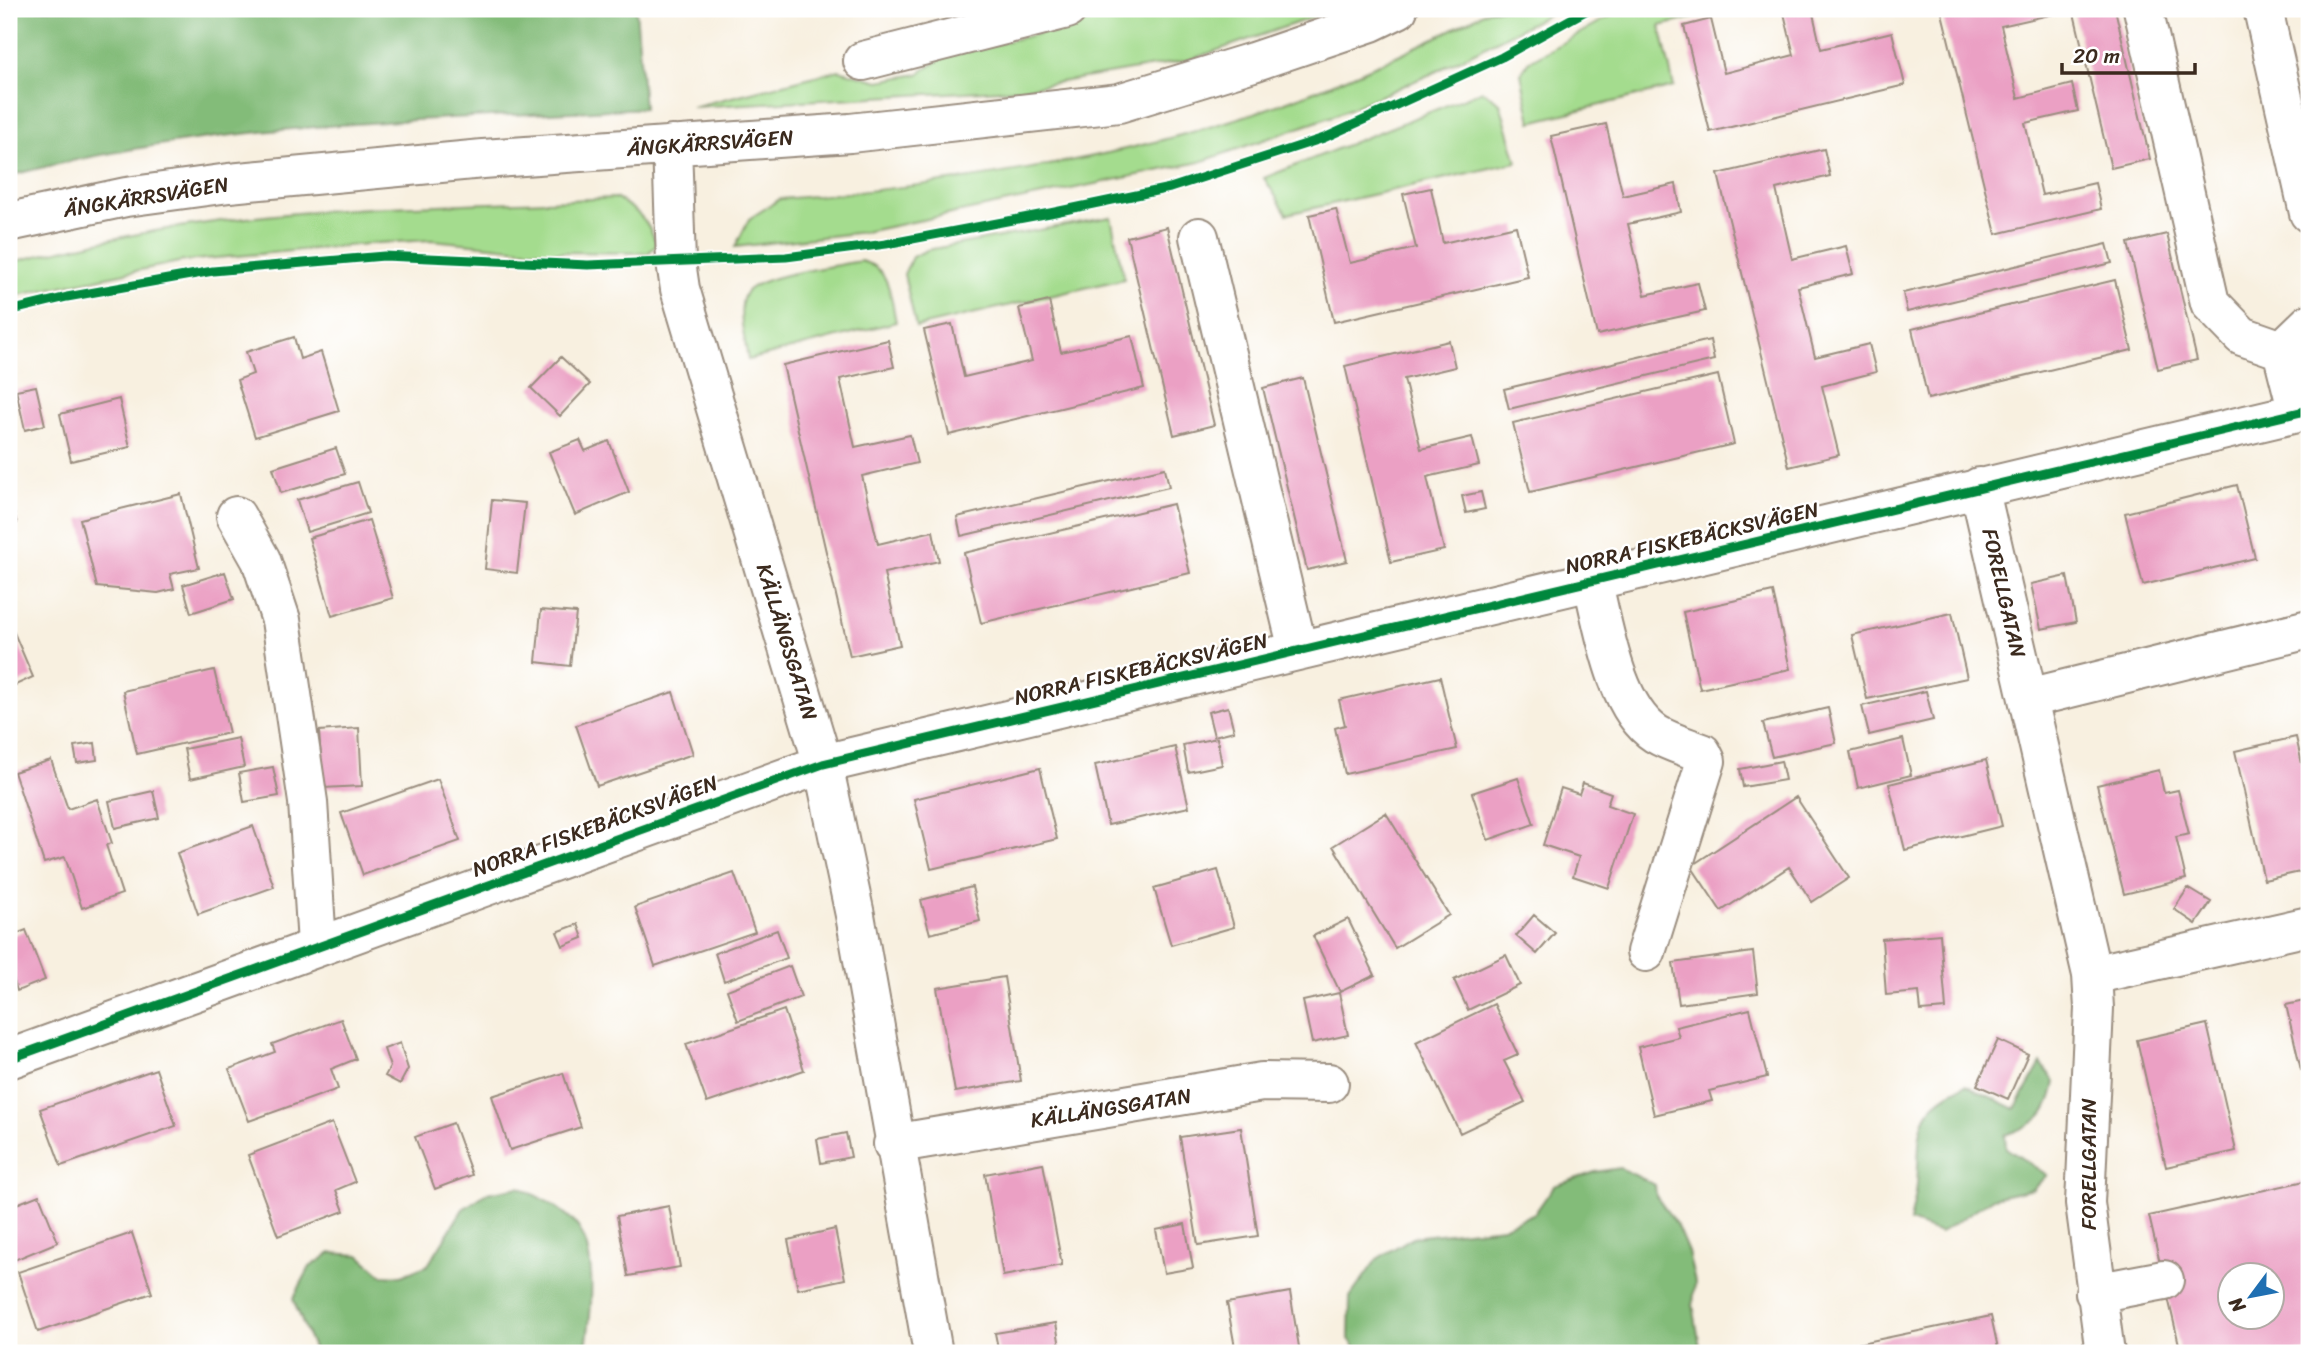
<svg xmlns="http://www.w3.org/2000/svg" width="2318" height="1362" font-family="Sriracha,sans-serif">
<rect width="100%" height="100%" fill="#fff"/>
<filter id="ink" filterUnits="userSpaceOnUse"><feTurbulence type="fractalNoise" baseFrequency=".0143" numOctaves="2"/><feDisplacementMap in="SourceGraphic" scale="14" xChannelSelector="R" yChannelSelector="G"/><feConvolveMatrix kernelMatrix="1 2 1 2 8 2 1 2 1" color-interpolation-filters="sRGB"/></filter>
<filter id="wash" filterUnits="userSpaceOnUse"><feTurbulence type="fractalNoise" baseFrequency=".00686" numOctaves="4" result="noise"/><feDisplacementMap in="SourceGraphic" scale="28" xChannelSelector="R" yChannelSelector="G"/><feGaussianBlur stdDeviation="1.57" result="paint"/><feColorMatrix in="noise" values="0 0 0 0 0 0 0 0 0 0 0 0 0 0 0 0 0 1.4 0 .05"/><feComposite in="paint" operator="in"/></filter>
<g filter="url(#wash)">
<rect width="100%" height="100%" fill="#f8f0e0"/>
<path fill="#a4dc8e" stroke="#708356" stroke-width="2" d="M 1141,9 L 1337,9 L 1189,60 L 1020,89 L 692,107 L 839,70 L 879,81 L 918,74 L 945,56 Z
M 1491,9 L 1559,9 L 1431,74 L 1333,116 L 1200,162 L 865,232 L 735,247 L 749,219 L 780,199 C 944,186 1113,162 1269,108 C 1345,81 1420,47 1491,9 Z
M 1623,9 L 1730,9 L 1660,26 L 1674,87 L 1531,122 L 1521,74 L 1528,62 Z
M 1482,91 L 1500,103 L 1517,162 L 1287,214 L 1264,178 Z
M 615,198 C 638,210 648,220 657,245 L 648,253 L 551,252 L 432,240 L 378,243 L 184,261 L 9,297 L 9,263 C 74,246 140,232 207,223 C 342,204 479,205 615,198 Z
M 1111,217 L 1124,279 L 916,327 L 904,274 L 912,257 L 927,250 Z
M 860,261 C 891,267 890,295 896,322 L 748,360 C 746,342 736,312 745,294 C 755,275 838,266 860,261 Z"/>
<path fill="#83bc79" stroke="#5f734c" stroke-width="2" d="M 9,9 L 636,9 L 644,108 C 432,121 215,121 9,176 Z
M 2041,1063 L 2055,1082 C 2049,1116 2037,1124 2005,1135 L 2006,1148 L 2047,1175 L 2033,1189 L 1993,1198 L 1940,1233 L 1910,1222 C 1912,1210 1916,1197 1917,1184 C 1921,1134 1911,1108 1966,1085 L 2015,1109 Z
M 1620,1168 L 1655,1185 L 1656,1196 L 1676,1224 L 1688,1252 L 1695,1282 L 1693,1304 L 1701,1353 L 1360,1353 L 1349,1339 L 1350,1297 L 1377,1259 L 1413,1237 L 1503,1227 L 1535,1213 L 1554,1186 L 1595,1172 Z
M 519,1187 C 538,1197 559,1206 574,1222 C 600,1251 591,1318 585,1353 L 315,1353 L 293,1299 L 310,1267 L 331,1253 L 359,1255 L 382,1275 L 401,1276 L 428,1265 L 463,1209 L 487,1193 Z"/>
<g id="blocks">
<path fill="#eba0c4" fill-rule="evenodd" d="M 1783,9 L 1812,9 L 1821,49 L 1892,32 L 1905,85 L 1710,132 L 1684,26 L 1711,19 L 1724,73 L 1794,55 Z
M 1941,9 L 2053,9 L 2054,14 L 2001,26 L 2018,98 L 2072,84 L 2078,111 L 2025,123 L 2042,195 L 2095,183 L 2101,209 L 1996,234 Z
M 2073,9 L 2115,9 L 2150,159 L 2111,168 Z
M 1606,124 L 1623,196 L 1676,184 L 1681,212 L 1628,224 L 1645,295 L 1698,283 L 1705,311 L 1597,335 L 1551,136 Z
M 1824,149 L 1830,176 L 1776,189 L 1792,259 L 1846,246 L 1853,274 L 1798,287 L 1815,357 L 1869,344 L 1876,372 L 1822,386 L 1839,455 L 1789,467 L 1718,174 Z
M 1431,188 L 1443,243 L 1516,226 L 1528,277 L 1334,322 L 1309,215 L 1336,209 L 1350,263 L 1416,248 L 1403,194 Z
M 1167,227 L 1214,425 L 1174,435 L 1127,237 Z
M 2167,234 L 2197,360 L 2158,369 L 2128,243 Z
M 2107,244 L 2112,263 L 1907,312 L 1903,293 Z
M 2115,280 L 2132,350 L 1928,399 L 1912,329 Z
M 1049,301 L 1061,352 L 1132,336 L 1144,388 L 949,435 L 924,330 L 952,324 L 964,377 L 1032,361 L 1019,308 Z
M 294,337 L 300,359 L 321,352 L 339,411 L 255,437 L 237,380 L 253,374 L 246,352 Z
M 888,340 L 894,367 L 840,379 L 855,447 L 910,435 L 917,463 L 862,476 L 878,544 L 933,531 L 939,561 L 884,573 L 900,645 L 850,656 L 783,365 Z
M 1710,340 L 1714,360 L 1509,409 L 1504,389 Z
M 1449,341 L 1455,367 L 1404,379 L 1421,449 L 1472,437 L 1479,465 L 1427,477 L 1444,550 L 1391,562 L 1345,366 Z
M 561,357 L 590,384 L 560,416 L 531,388 Z
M 1718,375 L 1734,444 L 1530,492 L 1513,423 Z
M 1303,378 L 1347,561 L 1307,570 L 1263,388 Z
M 36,386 L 45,425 L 25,430 L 16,390 Z
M 119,399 L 130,447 L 71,461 L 60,414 Z
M 580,440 L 585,451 L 609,441 L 629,492 L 575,515 L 549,452 Z
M 336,448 L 345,474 L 281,493 L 273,468 Z
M 1165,468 L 1169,487 L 961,536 L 957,517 Z
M 358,482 L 368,513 L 307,532 L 297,500 Z
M 2237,485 L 2255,558 L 2143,585 L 2125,513 Z
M 1481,492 L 1485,509 L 1466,513 L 1462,496 Z
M 181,494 L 199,568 L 170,574 L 174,589 L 158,593 L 97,587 L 80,519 Z
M 9,496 L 17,523 L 9,525 Z
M 492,500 L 525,503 L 517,573 L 485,569 Z
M 1173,504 L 1190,573 L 981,623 L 964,553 Z
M 369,520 L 393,598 L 332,616 L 309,538 Z
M 225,572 L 234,599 L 191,613 L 183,585 Z
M 2067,576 L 2076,622 L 2041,629 L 2031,584 Z
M 1773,592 L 1790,669 L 1700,689 L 1683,612 Z
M 541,610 L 576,613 L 570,666 L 536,662 Z
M 1952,613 L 1967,678 L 1867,699 L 1852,635 Z
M 9,621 L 33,677 L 9,688 Z
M 214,670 L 229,733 L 137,754 L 123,691 Z
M 1440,677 L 1457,749 L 1345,774 L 1335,728 L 1345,725 L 1339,700 Z
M 1926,691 L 1933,720 L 1869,735 L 1862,706 Z
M 673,692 L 693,754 L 597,786 L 576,725 Z
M 1228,707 L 1234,731 L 1214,736 L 1208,712 Z
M 1828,708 L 1836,743 L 1772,757 L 1763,723 Z
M 359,728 L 362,786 L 323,788 L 319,731 Z
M 2296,737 L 2302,764 L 2309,762 L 2309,870 L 2264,880 L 2235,751 Z
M 238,738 L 244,767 L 190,779 L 184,749 Z
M 1217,738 L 1222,765 L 1188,772 L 1183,745 Z
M 1903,739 L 1911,775 L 1858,788 L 1850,752 Z
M 95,743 L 97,760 L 77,763 L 74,746 Z
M 1175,747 L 1189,807 L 1108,825 L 1095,765 Z
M 51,760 L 68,809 L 97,799 L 112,843 L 106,845 L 122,894 L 82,908 L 65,857 L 44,863 L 14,772 Z
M 1986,760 L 2002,826 L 1905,850 L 1889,784 Z
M 1781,761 L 1785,780 L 1743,787 L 1740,769 Z
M 273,767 L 279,796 L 244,802 L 239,773 Z
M 1040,768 L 1057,839 L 931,869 L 914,799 Z
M 2159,770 L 2164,793 L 2178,790 L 2189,834 L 2176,837 L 2186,879 L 2124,894 L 2097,785 Z
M 1518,778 L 1534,824 L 1488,840 L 1472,793 Z
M 438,779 L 460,841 L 363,875 L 341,813 Z
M 1583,783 L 1611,793 L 1607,805 L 1633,814 L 1609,888 L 1573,876 L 1579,857 L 1543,845 L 1561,788 L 1579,794 Z
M 153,791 L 159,818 L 115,828 L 109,801 Z
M 1796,797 L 1849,878 L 1812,902 L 1789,867 L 1721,911 L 1691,866 Z
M 1386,813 L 1449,915 L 1395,948 L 1333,846 Z
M 253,826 L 274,887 L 198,914 L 177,853 Z
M 1218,870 L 1234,927 L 1171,945 L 1154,888 Z
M 734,873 L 755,932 L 655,966 L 635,907 Z
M 972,887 L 980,921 L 930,934 L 921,900 Z
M 2188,888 L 2211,902 L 2196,924 L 2174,909 Z
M 1534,915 L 1555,933 L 1537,954 L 1516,936 Z
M 1348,919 L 1375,975 L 1340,992 L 1313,936 Z
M 578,924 L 583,938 L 563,946 L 557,932 Z
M 26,930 L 45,980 L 17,991 L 9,965 L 9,950 L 11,936 Z
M 777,930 L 787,958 L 724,981 L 715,953 Z
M 1940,934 L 1946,1009 L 1921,1011 L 1919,992 L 1886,995 L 1882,939 Z
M 1753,952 L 1758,993 L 1679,1004 L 1673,963 Z
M 1506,955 L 1520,985 L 1468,1010 L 1454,980 Z
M 790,966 L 801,997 L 738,1021 L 727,990 Z
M 1004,977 L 1021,1081 L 955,1092 L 937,988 Z
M 1339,993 L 1348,1035 L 1312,1043 L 1303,1001 Z
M 2309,1000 L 2309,1068 L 2301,1070 L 2286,1005 Z
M 1494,1004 L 1518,1055 L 1504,1061 L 1525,1102 L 1460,1133 L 1416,1042 Z
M 1750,1009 L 1767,1077 L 1709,1091 L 1712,1101 L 1654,1115 L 1638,1047 L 1679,1037 L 1676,1027 Z
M 784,1010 L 804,1070 L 707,1103 L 686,1044 Z
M 341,1019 L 356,1059 L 331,1069 L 338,1089 L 249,1121 L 229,1069 L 275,1052 L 272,1044 Z
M 2207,1024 L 2236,1151 L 2166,1167 L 2137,1040 Z
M 1998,1040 L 2028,1054 L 2008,1099 L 1977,1085 Z
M 400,1043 L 408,1069 L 400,1084 L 385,1076 L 390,1067 L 384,1049 Z
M 156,1069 L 176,1126 L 61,1166 L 40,1109 Z
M 563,1073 L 581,1127 L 510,1150 L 492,1096 Z
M 332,1123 L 355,1182 L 336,1190 L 344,1211 L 278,1236 L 248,1155 Z
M 453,1123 L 472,1175 L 435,1189 L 415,1137 Z
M 1241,1128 L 1258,1236 L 1198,1245 L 1180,1137 Z
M 846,1133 L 851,1157 L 821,1163 L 817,1139 Z
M 1043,1163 L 1062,1265 L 1003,1276 L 985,1174 Z
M 2309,1180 L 2309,1353 L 2181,1353 L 2149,1216 ZM 2230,1274 L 2272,1274 L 2272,1316 L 2230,1316 Z
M 39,1195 L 58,1242 L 12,1261 L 9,1252 L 9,1207 Z
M 669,1206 L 680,1267 L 628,1276 L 617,1216 Z
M 1185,1224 L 1193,1268 L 1164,1273 L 1156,1230 Z
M 835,1229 L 845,1279 L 798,1289 L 788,1240 Z
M 132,1233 L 152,1293 L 38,1332 L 18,1272 Z
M 1290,1292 L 1300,1353 L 1236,1353 L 1227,1303 Z
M 1991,1316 L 1999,1353 L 1818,1353 L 1818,1352 Z
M 1056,1323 L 1061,1353 L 999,1353 L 995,1333 Z"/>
</g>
</g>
<g filter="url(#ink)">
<use href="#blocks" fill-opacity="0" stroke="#9a8d7f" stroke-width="2"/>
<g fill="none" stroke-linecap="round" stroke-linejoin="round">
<defs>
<path id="minor" d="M 2143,9 L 2210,303 L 2242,336 L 2282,350
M 2263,9 L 2309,213
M 863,61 L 1067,9
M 672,145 L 676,262 L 680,289 L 823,764 L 855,915 L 933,1353
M 9,222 L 126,197 L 229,183 L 483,159 L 850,133 L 1119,103 L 1253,62 L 1371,22 L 1398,9
M 1199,237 L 1298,650
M 2282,350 L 2298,413
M 2282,350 L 2309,324
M 1979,487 L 2092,975 L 2094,1008 L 2085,1203 L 2105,1353
M 236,516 L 261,560 L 281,620 L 308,802 L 317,945
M 1592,579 C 1603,624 1615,708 1656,734 C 1669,742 1687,747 1702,753 L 1706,761 L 1646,952
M 2029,698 L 2309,629
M 2092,975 L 2309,926
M 9,1059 L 823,764 L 2309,410
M 893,1144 L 1262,1082 L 1329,1083
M 2095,1293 L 2164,1280"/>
</defs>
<use href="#minor" stroke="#9a8d7f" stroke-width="42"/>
<use href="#minor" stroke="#fff" stroke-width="38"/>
<defs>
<path id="cycleway" d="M 9,311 L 67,297 L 213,271 L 384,256 L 588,265 L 786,257 L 886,244 L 1050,213 L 1170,188 L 1324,138 L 1502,57 L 1589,9
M 9,1059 L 823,764 L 2309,410"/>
</defs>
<use href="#cycleway" stroke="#fff" stroke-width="13"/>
<use href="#cycleway" stroke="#00873e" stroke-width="9"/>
</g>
</g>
<g text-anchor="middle" stroke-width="5" stroke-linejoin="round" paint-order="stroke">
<g font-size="21" fill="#3b2a1e" stroke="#fff">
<text transform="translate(710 143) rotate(-4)" y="7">ÄNGKÄRRSVÄGEN</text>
<text transform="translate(146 197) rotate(-9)" y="7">ÄNGKÄRRSVÄGEN</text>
<text transform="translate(1692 538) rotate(-13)" y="7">NORRA FISKEBÄCKSVÄGEN</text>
<text transform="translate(2004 593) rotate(77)" y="7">FORELLGATAN</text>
<text transform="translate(787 642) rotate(73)" y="7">KÄLLÄNGSGATAN</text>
<text transform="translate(1141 669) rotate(-13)" y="7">NORRA FISKEBÄCKSVÄGEN</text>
<text transform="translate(595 826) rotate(-20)" y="7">NORRA FISKEBÄCKSVÄGEN</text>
<text transform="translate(1111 1108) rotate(-9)" y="7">KÄLLÄNGSGATAN</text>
<text transform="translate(2089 1164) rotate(-90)" y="7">FORELLGATAN</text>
</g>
</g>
<rect width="2318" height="1362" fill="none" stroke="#fff" stroke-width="35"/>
<g transform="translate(2251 1296) rotate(238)"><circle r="33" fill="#ffffff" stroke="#b1aaa5" stroke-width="2"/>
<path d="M0-5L12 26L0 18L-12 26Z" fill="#1f6fb2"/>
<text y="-10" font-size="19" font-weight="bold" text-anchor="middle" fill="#3b2a1e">N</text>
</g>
<path d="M2062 63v10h133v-10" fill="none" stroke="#3b2a1e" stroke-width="3.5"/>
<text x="2073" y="63" font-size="21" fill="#3b2a1e" stroke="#ffffff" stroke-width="5" paint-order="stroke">20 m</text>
</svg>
